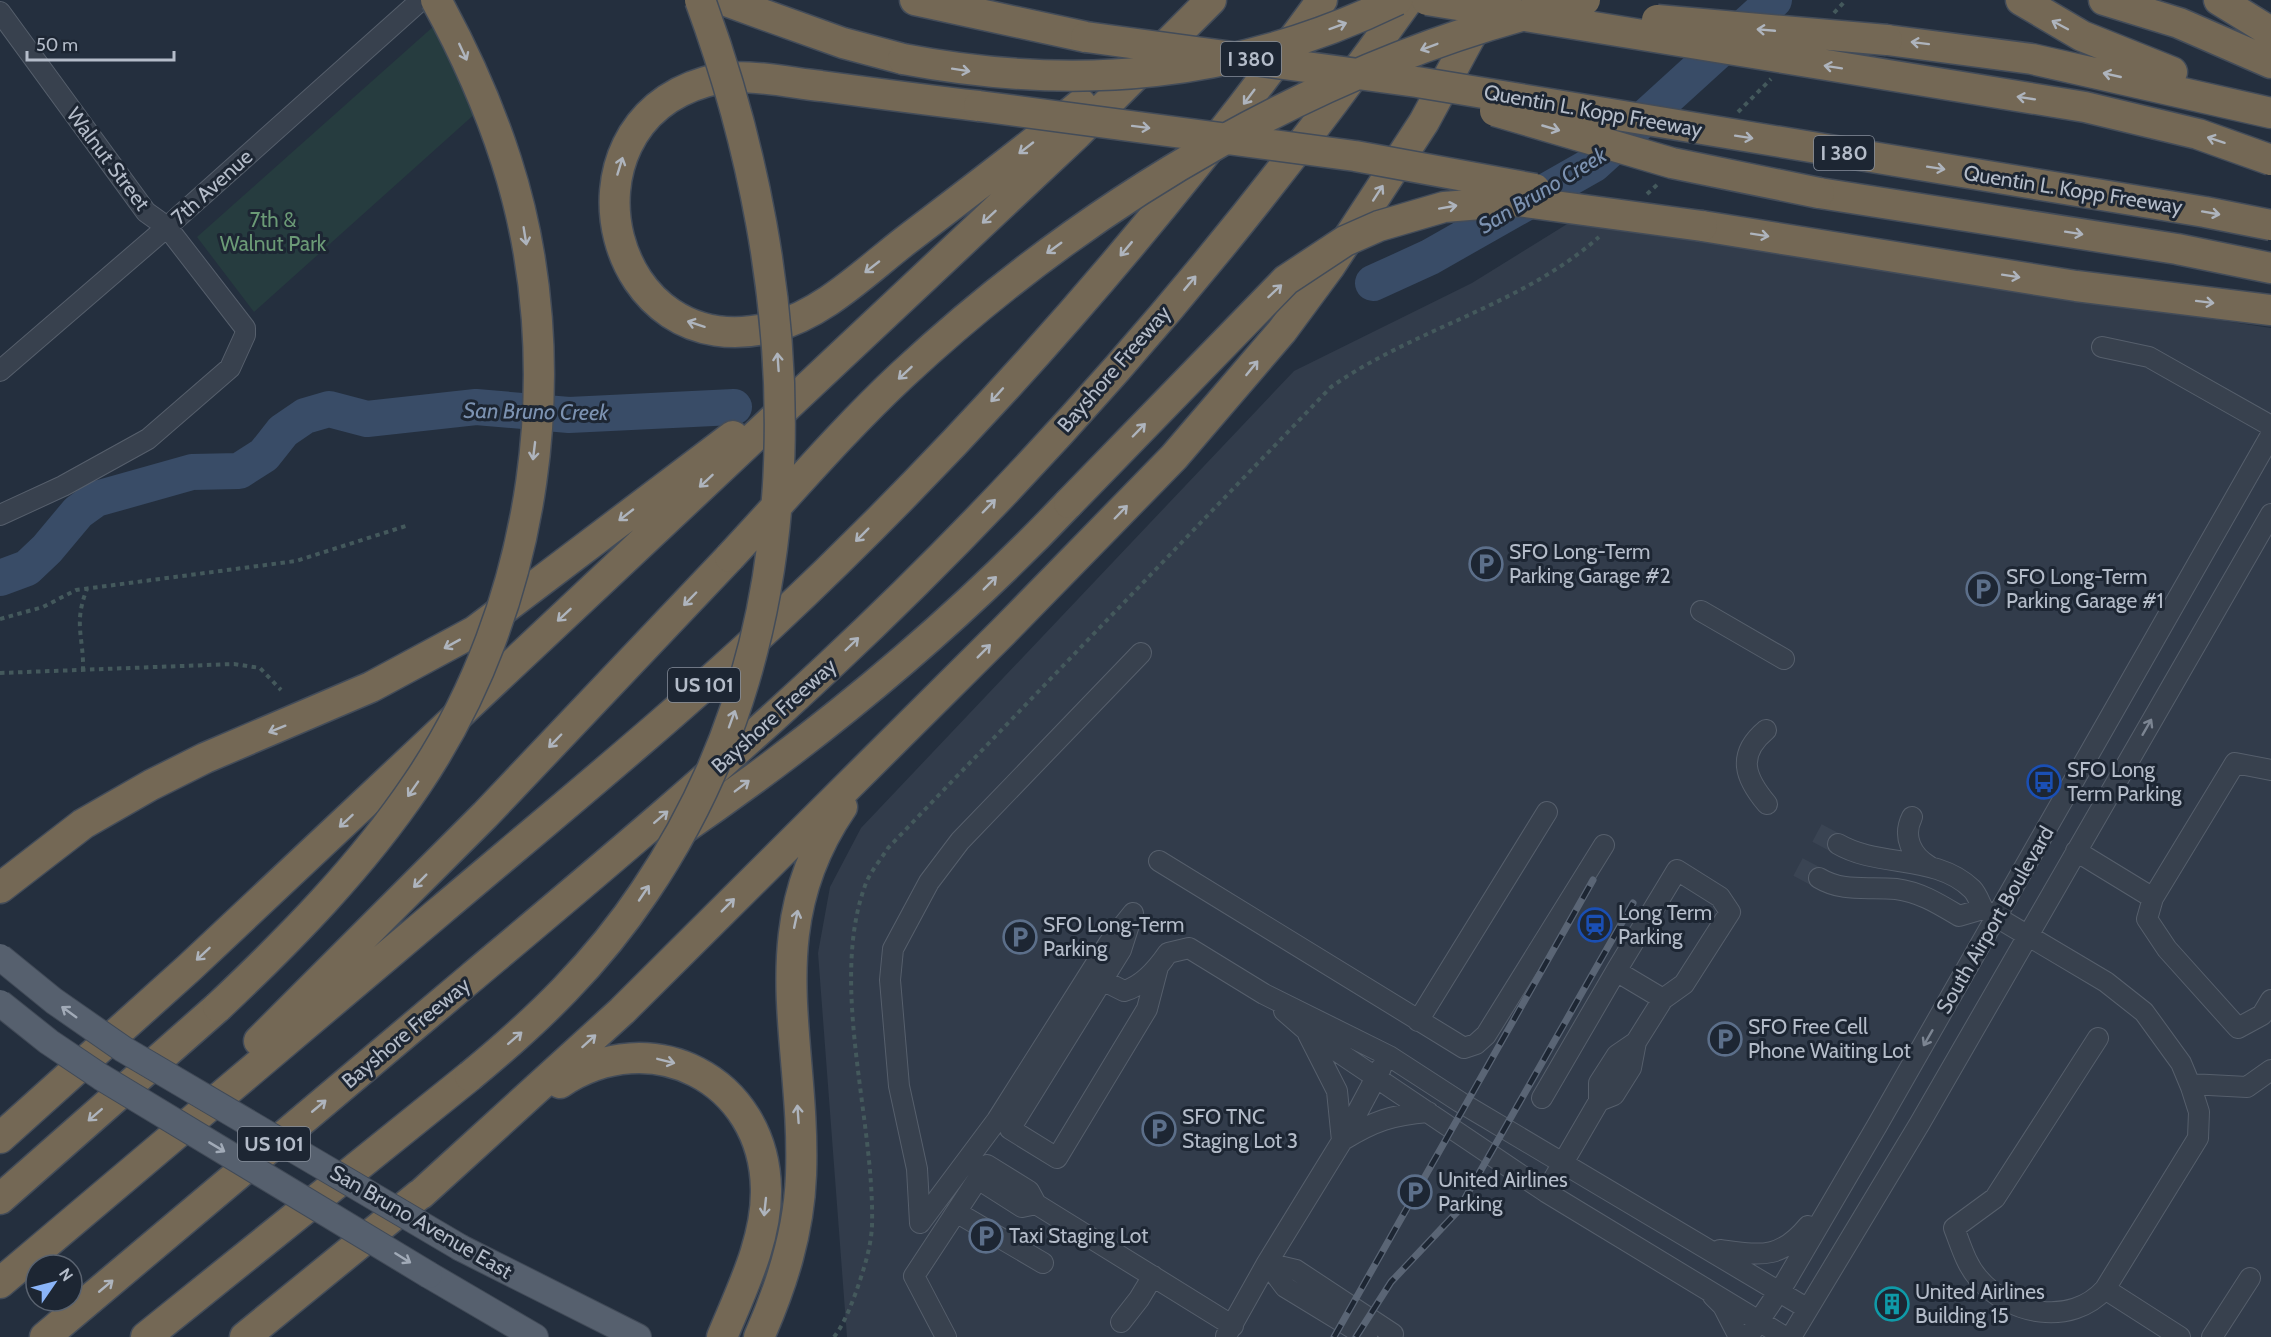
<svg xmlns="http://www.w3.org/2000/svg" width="2271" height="1337" font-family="Cabin,sans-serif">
<rect width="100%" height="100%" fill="#242f3e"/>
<path fill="#323c4b" d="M 1572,221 L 2271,328 L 2271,1337 L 847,1337 L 818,953 L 830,887 L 861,828 L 1294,371 L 1472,283 Z"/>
<path fill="#263c3f" d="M 453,9 L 487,103 L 254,312 L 197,237 Z"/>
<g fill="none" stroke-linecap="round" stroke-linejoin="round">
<path stroke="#394c67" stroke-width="36" d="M 1373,283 L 1430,257 L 1594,164 L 1774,0
M 0,578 L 27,568 L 47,549 L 78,512 L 96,499 L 192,472 L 239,471 L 264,455 L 283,431 L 305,416 L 329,409 L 367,419 L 476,407 L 569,415 L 734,407"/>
<path stroke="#3a4453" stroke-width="20" stroke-dasharray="20 10" stroke-linecap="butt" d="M 1817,833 L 1838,844
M 1798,867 L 1819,878"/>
<defs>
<path id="minor" d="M 0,12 L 146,212 L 167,227 L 245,328 L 245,335 L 230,368 L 148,439 L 63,486 L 0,515
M 2102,347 L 2149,357 L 2271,426
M 0,371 L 167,227 L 421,0
M 1701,611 L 1784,659
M 1766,730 C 1736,755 1745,778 1767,804
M 2271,770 L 2235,763 L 2153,898 L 2147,919 L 2167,949 L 2238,1028 L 2262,1015 L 2271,1000
M 1912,817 C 1902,837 1912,856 1929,866
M 1838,844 C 1879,868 1936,854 1972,889 C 1977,894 1980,903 1983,909 L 2106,982 L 2144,1012 L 2181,1063 L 2191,1087 L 2199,1112 L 2198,1138 L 2105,1289 C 2071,1327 2009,1315 1978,1278 C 1966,1264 1961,1246 1954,1228 L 1995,1198 L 2098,1038
M 2076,851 L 2153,898
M 1159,861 L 1464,1048 L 1476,1044 L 1486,1035 L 1604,845
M 1819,878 C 1844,893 1868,886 1896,889 C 1920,892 1939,904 1959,916 L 1983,909
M 1133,913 L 1109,943 L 997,1120 L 920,1223 L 917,1169 L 899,1086 L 890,980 L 893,949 L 929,882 L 960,841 L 1141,653
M 1129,925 L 1121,950 L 1010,1129 L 1057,1158 L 1147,1009 L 1158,967
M 1102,980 L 1124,991 C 1143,986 1157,969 1168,953 L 1189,948 L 1264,994 L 1389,1056 L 1460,1102 L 1808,1309
M 1284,1011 L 1307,1031 L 1546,1192 L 1785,1337
M 1418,1021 L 1547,812
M 1308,1034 L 1337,1091 L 1342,1141
M 2190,1084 L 2247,1087 L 2271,1070
M 1542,1098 L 1616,971
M 1599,1101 L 1614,1095 L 1631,1068 L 1636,1042 L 1663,999 L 1684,984 L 1730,912 L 1720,897 L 1677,870 L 1616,971 L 1663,999
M 1343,1140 C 1374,1121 1392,1115 1428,1112
M 978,1179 L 1022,1207 L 1036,1204
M 1546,1192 L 1599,1101 L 1599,1083 L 1617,1055 L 1636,1042
M 956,1212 L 1043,1263
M 1720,1250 C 1760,1255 1780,1260 1808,1226
M 1267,1263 L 1296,1270 L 1393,1334
M 1267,1263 L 1285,1287 L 1367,1337
M 2105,1289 L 2180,1337
M 1713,1296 L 1723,1306 L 1739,1337
M 1121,1322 L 1139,1299 L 1153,1276
M 1226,1336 L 1267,1263 L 1342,1141 L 1381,1068
M 946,1337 L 914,1276 L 987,1165 L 1029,1191 L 1036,1204 L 1233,1326
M 1748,1337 L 1786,1281 L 1878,1124 L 2271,435
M 1791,1337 L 1920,1123 L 2271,514
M 2212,1337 L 2250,1278"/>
<path id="major" d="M 461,1248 L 638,1337
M 429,1275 L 535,1337"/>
<path id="highway" d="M 723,0 L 843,43 L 903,59
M 915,0 L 1086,37
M 2021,0 L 2082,36 L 2172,72
M 2104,0 L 2179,23 L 2271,63
M 2219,0 L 2271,32
M 1887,40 L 2032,59 L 2271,113
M 979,106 C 926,100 873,93 821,86 C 784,82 741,71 705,82 C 551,127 607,370 773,327 C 823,314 865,272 905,241 C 964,196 1024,151 1081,104
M 1819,193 L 2177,249 L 2271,268
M 1702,226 L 2076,286 L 2271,310
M 673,836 C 816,739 950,628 1069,503
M 0,888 L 83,824 L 151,785 L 205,758 L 371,687 L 475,631 L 733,436
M 259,1041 L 485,815 L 730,557
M 560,1083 C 651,1022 764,1079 766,1189 C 767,1240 741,1291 722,1337
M 0,1138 L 189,968 L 1077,134 L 1211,0
M 421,1194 L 622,1011 L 1003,632 L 1174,457 L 1282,331 L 1330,266 L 1424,122 L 1483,13
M 0,1199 L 218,1007
M 0,1283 C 147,1159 293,1035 440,911 C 551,817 663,725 770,626 C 973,436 1158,225 1322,0
M 45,1337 C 188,1217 330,1097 472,977 C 592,876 713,775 828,667 C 1043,466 1237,241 1408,0
M 146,1337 L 470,1076
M 245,1337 L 419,1195
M 759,1337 C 782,1285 799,1232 801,1175 C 806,1041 757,931 842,807"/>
</defs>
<use href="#minor" stroke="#565f6c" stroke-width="22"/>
<use href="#major" stroke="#414a57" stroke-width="28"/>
<use href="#highway" stroke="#434c59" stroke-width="33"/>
<path stroke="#44595c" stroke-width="4" stroke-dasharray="4.5 4.5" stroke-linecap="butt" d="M 1834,13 L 1846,0
M 1738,112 L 1771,79
M 1647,194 L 1659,183
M 0,619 L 43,607 L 76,590 L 296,561 L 409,525
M 83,671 C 84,637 73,624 87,589
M 0,673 L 234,664 L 260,668 L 281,690
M 834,1337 C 844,1324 850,1308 856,1292 C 863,1272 871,1248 872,1226 C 875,1120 828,983 866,883 C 871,871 881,859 888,848 L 1331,387 C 1415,328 1521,306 1599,237"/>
<use href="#minor" stroke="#38414e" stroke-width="20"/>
<use href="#major" stroke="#56606e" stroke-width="26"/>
<use href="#highway" stroke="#746855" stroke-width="30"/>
<defs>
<path id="rail" d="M 1334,1337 L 1593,880
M 1356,1337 L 1391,1282 L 1457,1212 L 1633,903"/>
</defs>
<use href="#rail" stroke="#5a6575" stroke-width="7"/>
<use href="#rail" stroke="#1d2633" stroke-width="4.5" stroke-dasharray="14" stroke-linecap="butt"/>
<defs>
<path id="major-bridge" d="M 0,957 L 54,1001 L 123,1049 L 461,1248
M 0,1003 L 49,1042 L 101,1077 L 429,1275"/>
<path id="highway-bridge" d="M 1427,0 L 2085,107 L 2198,134 L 2271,160
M 1657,20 L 1887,40
M 1086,37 L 1417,82 L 2205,212 L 2271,225
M 903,59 C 1077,92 1237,78 1397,0
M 979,106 L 1355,156 L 1535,189
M 1495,111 L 1672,163 L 1819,193
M 1069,503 L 1286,280 L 1345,241 L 1379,226 L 1444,207 L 1518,201 L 1702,226
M 730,557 C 787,496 841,432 902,375 C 1092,198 1330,57 1585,0
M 218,1007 C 291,938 361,867 417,784 C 537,607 572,363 506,160 C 488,104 464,51 436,0
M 470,1076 C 537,1021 597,963 645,891 C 824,627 806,288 700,0"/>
</defs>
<use href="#major-bridge" stroke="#414a57" stroke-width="28" stroke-linecap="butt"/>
<use href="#highway-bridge" stroke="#434c59" stroke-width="33" stroke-linecap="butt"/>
<use href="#major-bridge" stroke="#56606e" stroke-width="26"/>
<use href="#highway-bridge" stroke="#746855" stroke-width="30"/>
</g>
<defs><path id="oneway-shaft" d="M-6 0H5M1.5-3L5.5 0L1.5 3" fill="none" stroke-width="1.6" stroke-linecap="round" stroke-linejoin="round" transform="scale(1.5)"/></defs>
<g stroke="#aeb4bd">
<use href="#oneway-shaft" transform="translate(2060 25) rotate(-152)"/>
<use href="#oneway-shaft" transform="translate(1338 26) rotate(-20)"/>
<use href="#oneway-shaft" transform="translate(1766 30) rotate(-175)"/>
<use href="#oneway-shaft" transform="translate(1920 43) rotate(-173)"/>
<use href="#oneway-shaft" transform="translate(1429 47) rotate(159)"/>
<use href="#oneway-shaft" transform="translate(463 52) rotate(65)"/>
<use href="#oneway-shaft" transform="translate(1833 67) rotate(-171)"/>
<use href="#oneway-shaft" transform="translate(961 70) rotate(9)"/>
<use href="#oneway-shaft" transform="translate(2112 75) rotate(-167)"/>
<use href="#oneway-shaft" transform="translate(1249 97) rotate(127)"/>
<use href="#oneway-shaft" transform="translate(2026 98) rotate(-171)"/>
<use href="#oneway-shaft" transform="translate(1141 127) rotate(7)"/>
<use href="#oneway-shaft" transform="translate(1551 128) rotate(16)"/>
<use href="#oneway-shaft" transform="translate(1744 137) rotate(9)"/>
<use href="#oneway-shaft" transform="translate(2216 140) rotate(-162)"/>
<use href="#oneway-shaft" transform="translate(1026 148) rotate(142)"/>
<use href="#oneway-shaft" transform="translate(620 166) rotate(-73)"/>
<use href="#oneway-shaft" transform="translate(1936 168) rotate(9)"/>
<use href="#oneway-shaft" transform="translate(1378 193) rotate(-57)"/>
<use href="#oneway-shaft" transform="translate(1448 207) rotate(-10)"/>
<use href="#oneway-shaft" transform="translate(2211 213) rotate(10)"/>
<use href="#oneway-shaft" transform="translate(989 217) rotate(137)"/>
<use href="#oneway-shaft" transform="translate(2074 233) rotate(9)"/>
<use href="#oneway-shaft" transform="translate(1760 235) rotate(9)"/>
<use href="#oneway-shaft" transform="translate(525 236) rotate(81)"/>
<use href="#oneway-shaft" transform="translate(1054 248) rotate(144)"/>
<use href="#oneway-shaft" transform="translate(1126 249) rotate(130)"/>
<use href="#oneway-shaft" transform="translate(872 267) rotate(142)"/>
<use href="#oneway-shaft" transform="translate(2011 276) rotate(9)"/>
<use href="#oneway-shaft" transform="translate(1190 283) rotate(-50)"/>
<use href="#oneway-shaft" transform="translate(1275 291) rotate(-43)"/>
<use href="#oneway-shaft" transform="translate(2205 302) rotate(7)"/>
<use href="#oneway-shaft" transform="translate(696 324) rotate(-162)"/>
<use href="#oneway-shaft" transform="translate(778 362) rotate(-94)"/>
<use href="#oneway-shaft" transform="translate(1252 368) rotate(-51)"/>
<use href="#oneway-shaft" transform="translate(905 373) rotate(137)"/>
<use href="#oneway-shaft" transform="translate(997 395) rotate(132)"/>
<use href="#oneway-shaft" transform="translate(1139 430) rotate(-46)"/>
<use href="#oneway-shaft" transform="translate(534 451) rotate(97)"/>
<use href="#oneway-shaft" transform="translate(706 481) rotate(137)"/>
<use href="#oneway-shaft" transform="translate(989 506) rotate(-46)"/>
<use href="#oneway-shaft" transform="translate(1121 512) rotate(-46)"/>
<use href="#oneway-shaft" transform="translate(626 515) rotate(142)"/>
<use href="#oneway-shaft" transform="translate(862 535) rotate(135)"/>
<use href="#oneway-shaft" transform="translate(990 583) rotate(-45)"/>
<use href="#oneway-shaft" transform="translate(690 599) rotate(134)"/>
<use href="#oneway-shaft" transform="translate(564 615) rotate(137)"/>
<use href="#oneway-shaft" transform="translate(452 644) rotate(151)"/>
<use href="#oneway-shaft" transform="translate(852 644) rotate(-44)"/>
<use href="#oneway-shaft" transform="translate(984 651) rotate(-45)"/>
<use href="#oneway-shaft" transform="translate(732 719) rotate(-70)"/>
<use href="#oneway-shaft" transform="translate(277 729) rotate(158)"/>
<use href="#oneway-shaft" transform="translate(555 741) rotate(134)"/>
<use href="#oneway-shaft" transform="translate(742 786) rotate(-37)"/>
<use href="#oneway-shaft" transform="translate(413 789) rotate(125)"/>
<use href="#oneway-shaft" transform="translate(661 817) rotate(-41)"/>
<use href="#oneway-shaft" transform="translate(346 821) rotate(137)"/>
<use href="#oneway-shaft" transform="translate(420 881) rotate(135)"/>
<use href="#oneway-shaft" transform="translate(644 893) rotate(-56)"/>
<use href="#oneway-shaft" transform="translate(728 905) rotate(-45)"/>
<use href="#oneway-shaft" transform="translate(796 919) rotate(-78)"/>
<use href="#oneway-shaft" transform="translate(203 954) rotate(137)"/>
<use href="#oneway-shaft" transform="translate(515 1038) rotate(-41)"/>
<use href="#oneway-shaft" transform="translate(589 1041) rotate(-42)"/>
<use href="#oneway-shaft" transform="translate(666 1061) rotate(14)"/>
<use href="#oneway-shaft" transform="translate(319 1106) rotate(-40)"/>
<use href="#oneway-shaft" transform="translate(798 1114) rotate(-94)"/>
<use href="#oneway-shaft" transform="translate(95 1115) rotate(139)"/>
<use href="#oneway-shaft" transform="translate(765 1207) rotate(96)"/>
<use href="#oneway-shaft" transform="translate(106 1286) rotate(-40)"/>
</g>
<g stroke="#7c8592">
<use href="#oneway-shaft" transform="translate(2147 727) rotate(-60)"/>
<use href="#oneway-shaft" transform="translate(1928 1038) rotate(120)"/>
</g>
<g stroke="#a1aab7">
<use href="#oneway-shaft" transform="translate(69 1012) rotate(-144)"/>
<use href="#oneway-shaft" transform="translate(217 1147) rotate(31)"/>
<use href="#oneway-shaft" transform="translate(403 1258) rotate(32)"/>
</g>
<defs>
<symbol id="parking-ring" viewBox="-11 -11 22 22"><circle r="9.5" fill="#1d2633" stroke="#5c6f8a" stroke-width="1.5"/><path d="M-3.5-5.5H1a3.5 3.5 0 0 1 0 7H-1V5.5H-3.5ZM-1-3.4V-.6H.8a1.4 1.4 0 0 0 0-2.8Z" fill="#5c6f8a"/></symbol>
<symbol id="bus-ring" viewBox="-11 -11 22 22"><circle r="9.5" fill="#1d2633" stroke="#1a4fb4" stroke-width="1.5"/><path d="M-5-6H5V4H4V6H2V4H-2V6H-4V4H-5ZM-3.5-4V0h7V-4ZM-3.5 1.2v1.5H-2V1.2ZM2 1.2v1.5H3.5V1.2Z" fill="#1a4fb4"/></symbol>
<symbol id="station-ring" viewBox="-11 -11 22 22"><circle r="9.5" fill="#1d2633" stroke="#1a4fb4" stroke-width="1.5"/><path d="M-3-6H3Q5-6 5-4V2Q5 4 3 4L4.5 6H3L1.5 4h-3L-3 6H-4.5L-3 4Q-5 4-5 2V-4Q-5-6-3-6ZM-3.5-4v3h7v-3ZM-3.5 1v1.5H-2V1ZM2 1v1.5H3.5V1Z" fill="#1a4fb4"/></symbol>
<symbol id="building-ring" viewBox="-11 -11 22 22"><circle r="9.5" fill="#1d2633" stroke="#0f9aa8" stroke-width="1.5"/><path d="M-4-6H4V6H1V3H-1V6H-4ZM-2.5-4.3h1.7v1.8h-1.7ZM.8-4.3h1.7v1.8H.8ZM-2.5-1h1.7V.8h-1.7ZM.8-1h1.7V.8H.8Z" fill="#0f9aa8"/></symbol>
</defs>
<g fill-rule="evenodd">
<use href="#parking-ring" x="1467" y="545" width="38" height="38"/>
<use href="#parking-ring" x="1964" y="570" width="38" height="38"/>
<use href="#bus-ring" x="2025" y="763" width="38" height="38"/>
<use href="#station-ring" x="1576" y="906" width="38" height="38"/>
<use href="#parking-ring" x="1001" y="918" width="38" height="38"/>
<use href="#parking-ring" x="1706" y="1020" width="38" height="38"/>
<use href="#parking-ring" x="1140" y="1110" width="38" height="38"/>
<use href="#parking-ring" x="1396" y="1173" width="38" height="38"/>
<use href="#parking-ring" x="967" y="1217" width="38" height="38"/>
<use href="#building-ring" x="1873" y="1285" width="38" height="38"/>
</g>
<g text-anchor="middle" stroke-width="6" stroke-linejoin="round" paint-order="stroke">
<g fill="#1d2633" stroke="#878f9c" stroke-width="1.5">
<rect x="1221" y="42" width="60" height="34" rx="4.5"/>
<rect x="1814" y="136" width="60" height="34" rx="4.5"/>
<rect x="668" y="668" width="72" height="34" rx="4.5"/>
<rect x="238" y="1127" width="72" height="34" rx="4.5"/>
</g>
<g font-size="20" font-weight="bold" fill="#b4bcc9">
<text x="1251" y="66">I 380</text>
<text x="1844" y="160">I 380</text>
<text x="704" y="692">US 101</text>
<text x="274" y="1151">US 101</text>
</g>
<g font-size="21" fill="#b4bcc9" stroke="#1d2633">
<text transform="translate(1593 111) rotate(10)" y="7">Quentin L. Kopp Freeway</text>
<text transform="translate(108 159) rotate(53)" y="7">Walnut Street</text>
<text transform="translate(212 187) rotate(-42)" y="7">7th Avenue</text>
<text transform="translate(2073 190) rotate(9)" y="7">Quentin L. Kopp Freeway</text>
<text transform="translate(1114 369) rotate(-49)" y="7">Bayshore Freeway</text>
<text transform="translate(774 716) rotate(-42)" y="7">Bayshore Freeway</text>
<text transform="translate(1995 920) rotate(-60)" y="7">South Airport Boulevard</text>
<text transform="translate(406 1033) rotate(-40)" y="7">Bayshore Freeway</text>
<text transform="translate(421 1222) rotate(30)" y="7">San Bruno Avenue East</text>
</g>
<g font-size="21" fill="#6b9a76" stroke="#1d2633">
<text x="273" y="227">7th &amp;<tspan x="273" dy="24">Walnut Park</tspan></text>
</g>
<g font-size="21" fill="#b4bcc9" stroke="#1d2633" text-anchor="start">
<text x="1509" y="559">SFO Long-Term<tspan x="1509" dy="24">Parking Garage #2</tspan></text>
<text x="2006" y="584">SFO Long-Term<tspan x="2006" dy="24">Parking Garage #1</tspan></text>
<text x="2067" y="777">SFO Long<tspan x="2067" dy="24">Term Parking</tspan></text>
<text x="1618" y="920">Long Term<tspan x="1618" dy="24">Parking</tspan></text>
<text x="1043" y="932">SFO Long-Term<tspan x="1043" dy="24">Parking</tspan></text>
<text x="1748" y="1034">SFO Free Cell<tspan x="1748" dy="24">Phone Waiting Lot</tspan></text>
<text x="1182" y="1124">SFO TNC<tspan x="1182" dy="24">Staging Lot 3</tspan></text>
<text x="1438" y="1187">United Airlines<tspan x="1438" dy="24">Parking</tspan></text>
<text x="1009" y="1243">Taxi Staging Lot</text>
<text x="1915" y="1299">United Airlines<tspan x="1915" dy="24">Building 15</tspan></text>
</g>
<g font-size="22" font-style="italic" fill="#7c92b1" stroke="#1d2633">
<text transform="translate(1542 190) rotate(-31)" y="8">San Bruno Creek</text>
<text transform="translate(536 411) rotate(1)" y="8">San Bruno Creek</text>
</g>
</g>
<g transform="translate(54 1283) rotate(55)"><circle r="28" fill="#1d2633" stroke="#59626f" stroke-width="1.5"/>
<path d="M0-4.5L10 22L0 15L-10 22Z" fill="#8ab4f8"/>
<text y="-9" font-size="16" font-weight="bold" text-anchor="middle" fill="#b4bcc9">N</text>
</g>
<path d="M27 51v9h147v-9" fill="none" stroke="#b4bcc9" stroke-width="3"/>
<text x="36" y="51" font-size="18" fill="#b4bcc9" stroke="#1d2633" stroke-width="4.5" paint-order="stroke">50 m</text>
</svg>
